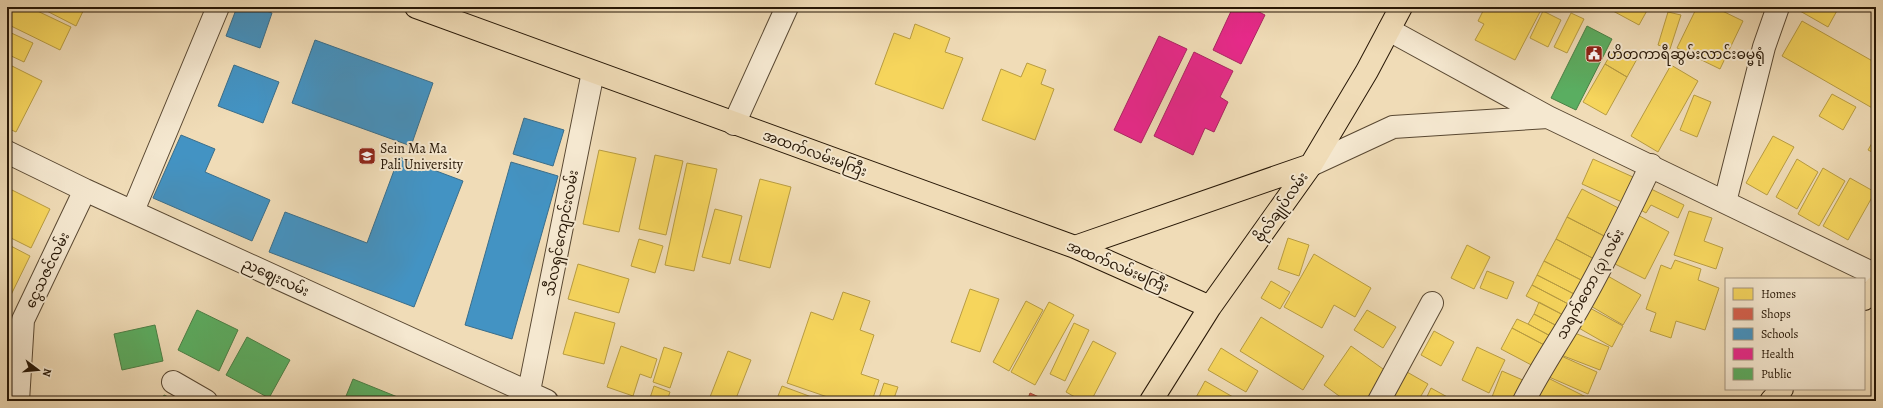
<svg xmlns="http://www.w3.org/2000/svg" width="1883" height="408" font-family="Alegreya,'Noto Sans Myanmar',serif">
<rect width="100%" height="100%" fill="#f0dcb7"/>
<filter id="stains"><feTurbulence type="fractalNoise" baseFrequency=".005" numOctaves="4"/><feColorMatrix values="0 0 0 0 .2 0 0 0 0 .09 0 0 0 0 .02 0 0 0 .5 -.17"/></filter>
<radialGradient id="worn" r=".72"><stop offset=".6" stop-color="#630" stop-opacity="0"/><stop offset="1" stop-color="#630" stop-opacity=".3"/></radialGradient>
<path fill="#f6d55c" stroke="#b89c42" d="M 7,7 L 29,7 L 71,27 L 60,50 L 7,24 Z
M 39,7 L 85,7 L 76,26 Z
M 1485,7 L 1542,8 L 1515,60 L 1475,40 L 1484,24 L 1478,21 Z
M 1615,7 L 1649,7 L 1639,25 L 1613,11 Z
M 1697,7 L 1714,7 L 1743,21 L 1720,69 L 1677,48 Z
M 1752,7 L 1765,7 L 1762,12 Z
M 1793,7 L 1839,7 L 1828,27 Z
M 1543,11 L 1561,20 L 1548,47 L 1530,38 Z
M 1668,12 L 1681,15 L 1670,49 L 1658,45 Z
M 1571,13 L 1584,19 L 1567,53 L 1554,47 Z
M 1802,21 L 1876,63 L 1876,105 L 1874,109 L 1782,56 Z
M 915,24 L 950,38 L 945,52 L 963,58 L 943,109 L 875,84 L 894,33 L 910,39 Z
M 7,31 L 33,43 L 24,62 L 7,54 Z
M 1615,47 L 1637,59 L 1627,77 L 1605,64 Z
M 1027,63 L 1046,70 L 1041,84 L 1054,89 L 1035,140 L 982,120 L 1001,69 L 1021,77 Z
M 1605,64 L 1627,77 L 1606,115 L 1583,102 Z
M 10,65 L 42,81 L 16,132 L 7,128 L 7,71 Z
M 1671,65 L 1698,81 L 1658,152 L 1631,136 Z
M 1832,94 L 1856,107 L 1843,130 L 1819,116 Z
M 1694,95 L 1711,102 L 1697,137 L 1680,130 Z
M 1773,136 L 1794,147 L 1767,195 L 1746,183 Z
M 1876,136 L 1876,154 L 1868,150 Z
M 599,150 L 636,158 L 619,232 L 583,224 Z
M 655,155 L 683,161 L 666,235 L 639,229 Z
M 1593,159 L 1633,177 L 1622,202 L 1582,184 Z
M 1797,159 L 1818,172 L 1797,209 L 1776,197 Z
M 687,163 L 717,169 L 694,271 L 665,265 Z
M 1823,168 L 1845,181 L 1819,226 L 1798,214 Z
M 1850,178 L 1875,192 L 1848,240 L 1823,226 Z
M 760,179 L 791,187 L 770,268 L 739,260 Z
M 8,188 L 50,209 L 31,248 L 7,236 Z
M 1649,188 L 1684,205 L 1678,218 L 1651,205 L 1646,213 L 1639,209 Z
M 1582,189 L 1624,211 L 1610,239 L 1567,217 Z
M 715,209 L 742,216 L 730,264 L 702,257 Z
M 1689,211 L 1712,218 L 1704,241 L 1723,248 L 1716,269 L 1674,255 Z
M 1636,214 L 1669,232 L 1645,279 L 1611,262 Z
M 1567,217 L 1610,239 L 1598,261 L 1556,239 Z
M 1288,238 L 1309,245 L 1299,276 L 1278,269 Z
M 639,239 L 663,246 L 655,273 L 631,266 Z
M 1556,239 L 1598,261 L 1587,283 L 1544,261 Z
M 7,244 L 30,256 L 9,299 L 7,298 Z
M 1467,245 L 1490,257 L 1474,289 L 1451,278 Z
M 1314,254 L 1371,288 L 1355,317 L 1334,305 L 1322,328 L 1284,307 Z
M 1675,260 L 1701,269 L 1698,280 L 1719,288 L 1705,330 L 1676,321 L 1671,338 L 1650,331 L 1656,313 L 1646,309 L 1661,265 L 1671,269 Z
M 1544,261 L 1587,283 L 1580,297 L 1537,275 Z
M 578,264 L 629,279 L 619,313 L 568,299 Z
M 1487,271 L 1514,282 L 1507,299 L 1480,288 Z
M 1537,275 L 1580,297 L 1574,307 L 1532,285 Z
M 1606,275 L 1641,295 L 1623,325 L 1589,305 Z
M 1271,281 L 1290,292 L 1280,309 L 1261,298 Z
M 1532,285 L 1574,307 L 1569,318 L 1526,296 Z
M 970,289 L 999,299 L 980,352 L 951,342 Z
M 843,292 L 870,301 L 860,330 L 874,335 L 861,374 L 879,380 L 872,401 L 839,401 L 787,383 L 811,312 L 833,320 Z
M 1026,301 L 1043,310 L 1009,371 L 993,362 Z
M 1049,302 L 1074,315 L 1035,385 L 1011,372 Z
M 1539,302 L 1569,318 L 1561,328 L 1534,314 Z
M 1588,307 L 1623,326 L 1612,347 L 1577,327 Z
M 1367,310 L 1396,327 L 1383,348 L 1354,330 Z
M 575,312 L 615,323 L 604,364 L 563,354 Z
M 1534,314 L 1561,328 L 1556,339 L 1528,324 Z
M 1261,317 L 1324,356 L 1303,390 L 1240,351 Z
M 1517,319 L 1528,324 L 1556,339 L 1550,348 L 1512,328 Z
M 1074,323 L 1089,330 L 1065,381 L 1050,374 Z
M 1512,328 L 1550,348 L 1539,369 L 1501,349 Z
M 1434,331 L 1454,342 L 1441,366 L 1421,355 Z
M 1570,331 L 1609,347 L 1600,370 L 1561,355 Z
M 1093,341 L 1116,353 L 1091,401 L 1082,401 L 1066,392 Z
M 621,346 L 657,359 L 651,378 L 640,374 L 633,396 L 607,387 Z
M 1351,346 L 1390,374 L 1371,401 L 1346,401 L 1324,385 Z
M 664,347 L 682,353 L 670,388 L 653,382 Z
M 1477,347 L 1505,360 L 1489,393 L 1462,380 Z
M 1221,348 L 1258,371 L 1246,392 L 1208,370 Z
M 728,351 L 751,360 L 735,401 L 720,401 L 710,397 Z
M 1559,355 L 1597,372 L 1588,394 L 1549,377 Z
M 1502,371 L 1525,381 L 1516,401 L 1502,401 L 1492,397 Z
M 1407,372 L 1428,384 L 1418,401 L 1389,401 Z
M 1544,376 L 1588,398 L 1586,401 L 1532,401 Z
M 1205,381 L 1240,401 L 1194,401 Z
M 884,383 L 898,387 L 893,401 L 878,401 Z
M 654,386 L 670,392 L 667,401 L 649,401 Z
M 782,386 L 817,399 L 816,401 L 776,401 Z
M 1431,388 L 1451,399 L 1450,401 L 1425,401 Z"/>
<path fill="#d6604d" stroke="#a24a38" d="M 1030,393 L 1048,401 L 1027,401 Z"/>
<path fill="#4393c3" stroke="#3b6e8a" d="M 237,7 L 255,7 L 272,13 L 260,48 L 226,36 Z
M 315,40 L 433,83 L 411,146 L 292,103 Z
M 234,65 L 279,82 L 263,123 L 218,106 Z
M 524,118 L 564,130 L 553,166 L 513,154 Z
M 181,135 L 215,149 L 205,172 L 270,200 L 252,241 L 153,198 Z
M 399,157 L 463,181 L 414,307 L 269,252 L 285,212 L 367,243 Z
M 511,162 L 558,176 L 512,339 L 465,325 Z"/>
<path fill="#e7298a" stroke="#ad2462" d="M 1233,7 L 1249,7 L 1265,15 L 1241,64 L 1213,50 Z
M 1159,36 L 1187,49 L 1141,143 L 1114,130 Z
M 1194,52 L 1233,71 L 1220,97 L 1228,102 L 1214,132 L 1205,128 L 1193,155 L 1154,136 Z"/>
<path fill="#5aae61" stroke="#4b8146" d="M 1587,26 L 1612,39 L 1576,110 L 1551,98 Z
M 197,310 L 238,330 L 219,371 L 178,350 Z
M 155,325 L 163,361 L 122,370 L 114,334 Z
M 247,337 L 290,360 L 269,398 L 226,375 Z
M 353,379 L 400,398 L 399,401 L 344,401 Z
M 164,395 L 177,401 L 161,401 Z"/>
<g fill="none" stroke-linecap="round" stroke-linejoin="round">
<defs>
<path id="minor" d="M 1389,30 L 1548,117
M 734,124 L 787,7
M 7,152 L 85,190 L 547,401
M 1311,165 L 1393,127 L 1548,117 L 1876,275
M 1725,202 L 1764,47 L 1778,7
M 133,211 L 218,7
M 173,382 L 206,401
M 18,401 L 23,320 L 85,190
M 527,401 L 593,72
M 1379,401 L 1432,303
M 1524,401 C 1539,371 1558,343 1575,314 C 1603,266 1627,216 1651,165"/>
<path id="major" d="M 416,7 L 1075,247 L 1210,307
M 1075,247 L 1311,165
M 1151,401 L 1210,307 L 1311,165 L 1367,71 L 1401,7"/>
<path id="highway" d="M 1864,299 L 1876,287
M 1771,401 L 1782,389"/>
</defs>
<use href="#minor" stroke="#594832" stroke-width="24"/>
<use href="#major" stroke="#271706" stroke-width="24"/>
<use href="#highway" stroke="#271706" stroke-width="24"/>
<use href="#minor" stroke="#f5e8d0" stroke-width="22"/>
<use href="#major" stroke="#f0dcb7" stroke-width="22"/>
<use href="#highway" stroke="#f0dcb7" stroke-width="22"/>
</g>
<defs>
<symbol id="civic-square" viewBox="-11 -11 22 22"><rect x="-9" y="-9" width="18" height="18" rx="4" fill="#8f2418" stroke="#f5e8d0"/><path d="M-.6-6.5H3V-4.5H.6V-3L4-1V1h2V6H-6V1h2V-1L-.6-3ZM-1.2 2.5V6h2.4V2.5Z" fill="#fff"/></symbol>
<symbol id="university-square" viewBox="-11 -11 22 22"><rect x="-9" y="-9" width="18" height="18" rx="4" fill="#8f2418" stroke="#f5e8d0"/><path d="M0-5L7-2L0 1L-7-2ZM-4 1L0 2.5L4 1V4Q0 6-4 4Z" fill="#fff"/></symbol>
</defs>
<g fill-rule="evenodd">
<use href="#civic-square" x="1584" y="44" width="20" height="20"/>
<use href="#university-square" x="357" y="146" width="20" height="20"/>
</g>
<g text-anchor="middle" stroke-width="4" stroke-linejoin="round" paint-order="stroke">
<g font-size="14" fill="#271706" stroke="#f5e8d0" text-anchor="start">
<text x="1607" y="59">ဟိတကာရီဆွမ်းလာင်းဓမ္မရုံ</text>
<text x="380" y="153">Sein Ma Ma<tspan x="380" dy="16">Pali University</tspan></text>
</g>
<g font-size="14" fill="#271706" stroke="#f5e8d0">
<text transform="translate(815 153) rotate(20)" y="5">အထက်လမ်းမကြီး</text>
<text transform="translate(1281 207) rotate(-55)" y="5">ဗိုလ်ချုပ်လမ်း</text>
<text transform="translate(561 233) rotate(-79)" y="5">သီလရှင်ကျောင်းလမ်း</text>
<text transform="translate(1118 266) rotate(23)" y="5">အထက်လမ်းမကြီး</text>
<text transform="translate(47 270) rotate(-64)" y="5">ငွေသဇင်လမ်း</text>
<text transform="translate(276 277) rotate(25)" y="5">ညဈေးလမ်း</text>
<text transform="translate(1590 284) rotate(-61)" y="5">သရက်တော (၃) လမ်း</text>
</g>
</g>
<rect width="1883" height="408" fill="none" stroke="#f0dcb7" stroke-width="24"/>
<rect x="8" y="8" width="1867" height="392" fill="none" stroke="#271706" stroke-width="2"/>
<rect x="12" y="12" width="1859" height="384" fill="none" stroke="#271706"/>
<rect x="1725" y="278" width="140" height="112" fill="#f5e8d0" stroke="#a3947f"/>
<rect x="1733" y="288" width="20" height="12" fill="#f6d55c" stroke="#a3947f"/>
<text x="1761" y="298" font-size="12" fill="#271706">Homes</text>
<rect x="1733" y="308" width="20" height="12" fill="#d6604d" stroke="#a3947f"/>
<text x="1761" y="318" font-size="12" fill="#271706">Shops</text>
<rect x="1733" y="328" width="20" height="12" fill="#4393c3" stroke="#a3947f"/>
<text x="1761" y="338" font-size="12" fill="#271706">Schools</text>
<rect x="1733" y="348" width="20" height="12" fill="#e7298a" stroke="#a3947f"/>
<text x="1761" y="358" font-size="12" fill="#271706">Health</text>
<rect x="1733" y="368" width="20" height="12" fill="#5aae61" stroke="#a3947f"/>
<text x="1761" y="378" font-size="12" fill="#271706">Public</text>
<g transform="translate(38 370) rotate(106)" stroke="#f5e8d0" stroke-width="3" paint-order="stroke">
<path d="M0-3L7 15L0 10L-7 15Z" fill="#271706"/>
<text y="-6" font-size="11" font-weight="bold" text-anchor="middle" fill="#271706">N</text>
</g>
<rect width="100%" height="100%" filter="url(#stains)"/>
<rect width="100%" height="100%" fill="url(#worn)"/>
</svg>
